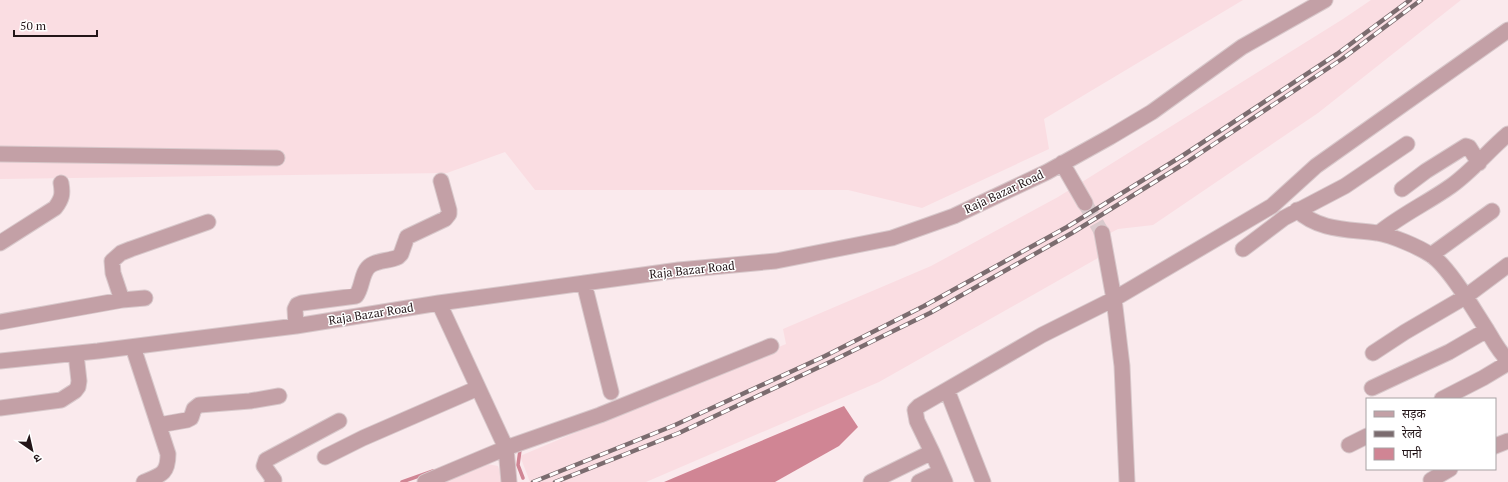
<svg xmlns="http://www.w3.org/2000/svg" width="1508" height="482" font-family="'PT Serif','Noto Sans Devanagari',serif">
<rect width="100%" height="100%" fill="#faeaed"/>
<path fill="#fadde2" d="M 0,0 L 1243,0 L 1044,119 L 1049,149 L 922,208 L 848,190 L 535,190 L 505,152 L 447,173 L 0,179 Z
M 1371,0 L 1461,0 L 1318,113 L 1153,225 L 1118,229 L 1101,238 L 1098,258 L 879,382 L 646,482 L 530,482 L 520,456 L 786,344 L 783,329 L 931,266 L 1058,197 L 1343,19 Z
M 487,464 L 498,466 L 503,482 L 442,482 Z"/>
<path fill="#d08594" d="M 844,406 L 858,427 L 839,446 L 775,482 L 664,482 Z"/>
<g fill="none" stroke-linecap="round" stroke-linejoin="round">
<path stroke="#d08594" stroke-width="3.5" d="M 520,450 L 518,465 L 523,478
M 402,482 L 433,471"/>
<path stroke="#dacacd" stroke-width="15" stroke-dasharray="15 8" stroke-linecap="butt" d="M 1085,203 L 1102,233"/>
<defs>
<path id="minor" d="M 0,154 L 277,158
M 1062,163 L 1085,203
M 1402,189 L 1426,171 L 1466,146 L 1469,147 L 1479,163
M 1297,210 C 1319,231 1349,229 1377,233 C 1393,236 1417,246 1431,255 C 1449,267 1474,310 1487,330 C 1493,340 1499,352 1508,360
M 1102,233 L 1114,299 L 1122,366 L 1127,482
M 1379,233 C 1401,215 1427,203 1451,186 C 1472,171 1488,151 1508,134
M 0,243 L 55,208 C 62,199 63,194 61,183
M 1243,249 L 1284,218 L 1345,186 L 1407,144
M 1431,255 L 1492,211
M 584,283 L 611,392
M 122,300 L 113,273 L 112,261 L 121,253 L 131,249 L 208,222
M 439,303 L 506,448 L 509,482
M 0,322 L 122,300 L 145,298
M 296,326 L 295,309 L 297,305 L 302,303 L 356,296 C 363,287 361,271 371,265 C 379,260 390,261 398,257 L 401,254 L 407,237 L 445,219 L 449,214 L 449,210 L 441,181
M 133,347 L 168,454 C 168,474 161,475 144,482
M 1373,353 L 1405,332 L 1465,297 L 1508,265
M 0,361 L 98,351 L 296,326 L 439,303 L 679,270 L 776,261 L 892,238 L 954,216 L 1047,172 L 1110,137 L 1152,112 L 1242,47 L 1325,0
M 1372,388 L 1449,352 L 1487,330
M 947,390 L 983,482
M 1442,399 L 1483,378 L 1508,363
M 0,408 L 61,400 L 75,391 L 78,387 L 79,381 L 76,354
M 159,425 L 187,420 L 191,418 L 194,409 L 199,405 L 250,401 L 279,396
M 1349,445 L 1367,436
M 1495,446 L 1508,441
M 932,452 L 945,482
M 325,457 L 363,438 L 478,388
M 1431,480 L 1450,469
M 272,482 L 274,480 L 264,466 L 266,460 L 339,421
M 425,482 L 506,448 L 600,415 L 771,346
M 871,482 L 932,452 L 917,421 L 915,410 L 919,406 L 1042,335 L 1114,299 L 1272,206 L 1316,166 L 1508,30
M 919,482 L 940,472"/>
</defs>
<use href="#minor" stroke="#d8c8cb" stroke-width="17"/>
<use href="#minor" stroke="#c3a0a6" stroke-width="15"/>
<defs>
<path id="rail" d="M 533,482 L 675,425 L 825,356 L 924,306 L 1067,227 L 1182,156 L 1337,54 L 1410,0
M 555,482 L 679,433 L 830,362 L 930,313 L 1072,233 L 1187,162 L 1342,59 L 1421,0"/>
</defs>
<use href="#rail" stroke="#7b6c6f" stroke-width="4.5"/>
<use href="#rail" stroke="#fff" stroke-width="3" stroke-dasharray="9" stroke-linecap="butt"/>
</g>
<g text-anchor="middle" stroke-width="3" stroke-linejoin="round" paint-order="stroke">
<g font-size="12" fill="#231518" stroke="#fff">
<text transform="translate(1004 192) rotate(-25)" y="4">Raja Bazar Road</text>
<text transform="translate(692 270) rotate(-6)" y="4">Raja Bazar Road</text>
<text transform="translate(371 314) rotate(-9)" y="4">Raja Bazar Road</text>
</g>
</g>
<rect x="1366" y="398" width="130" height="72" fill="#ffffff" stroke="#a7a1a3"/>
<rect x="1374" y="411" width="20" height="6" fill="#c3a0a6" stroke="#a7a1a3"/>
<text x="1402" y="418" font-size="12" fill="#231518">सड़क</text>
<rect x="1374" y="431" width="20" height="6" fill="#7b6c6f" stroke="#a7a1a3"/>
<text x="1402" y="438" font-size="12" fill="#231518">रेलवे</text>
<rect x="1374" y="448" width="20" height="12" fill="#d08594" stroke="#a7a1a3"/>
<text x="1402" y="458" font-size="12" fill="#231518">पानी</text>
<g transform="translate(32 450) rotate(146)" stroke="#ffffff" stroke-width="3" paint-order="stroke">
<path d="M0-3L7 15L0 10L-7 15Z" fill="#231518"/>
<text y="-6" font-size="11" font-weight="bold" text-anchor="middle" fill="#231518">उ</text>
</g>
<path d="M14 30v6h83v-6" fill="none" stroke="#231518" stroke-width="2"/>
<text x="20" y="30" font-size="12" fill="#231518" stroke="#ffffff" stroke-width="3" paint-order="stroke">50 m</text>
</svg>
